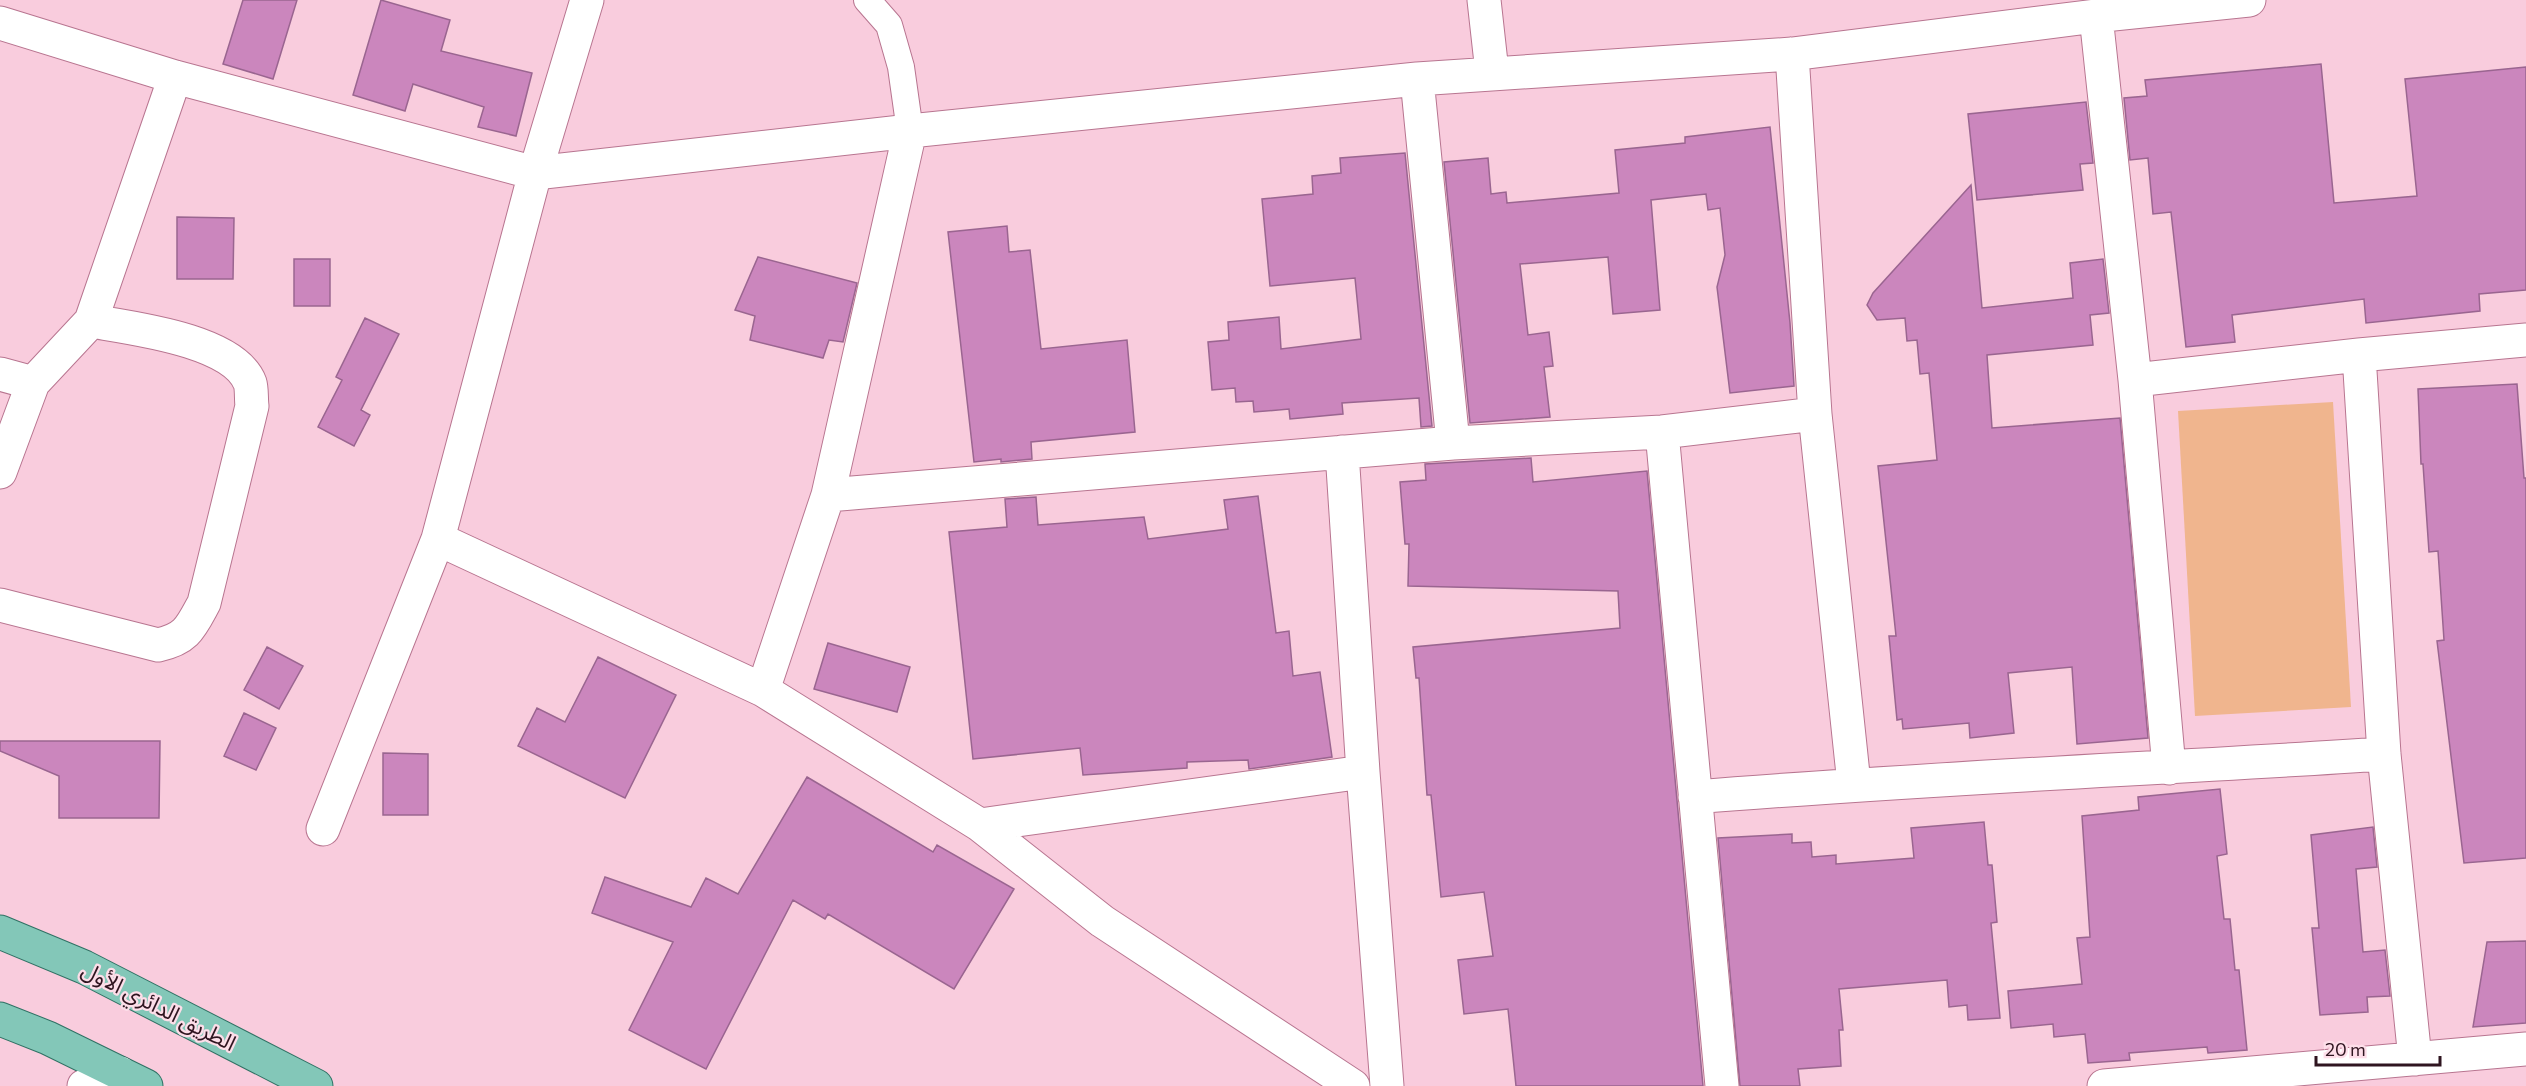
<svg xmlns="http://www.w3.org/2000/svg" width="2526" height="1086" font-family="Commissioner,'Noto Sans Arabic',sans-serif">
<rect width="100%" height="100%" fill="#f9ccdd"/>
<path fill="#f0b58e" d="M 2333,402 L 2351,707 L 2195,716 L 2178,411 Z"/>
<path fill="#cb86bd" stroke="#9a6590" stroke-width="1.5" d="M 243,0 L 297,0 L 273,79 L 223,64 Z
M 381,0 L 450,20 L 441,51 L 532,73 L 516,136 L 478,127 L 484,107 L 413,84 L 405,111 L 353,95 Z
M 2321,64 L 2334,203 L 2417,196 L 2405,79 L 2526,67 L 2526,290 L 2479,294 L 2480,311 L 2366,323 L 2364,299 L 2232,315 L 2235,342 L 2186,347 L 2171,212 L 2153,214 L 2148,158 L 2130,160 L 2124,98 L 2147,96 L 2145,80 Z
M 2086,102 L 2093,163 L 2080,164 L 2083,190 L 1977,200 L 1968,114 Z
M 1770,127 L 1790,323 L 1794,386 L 1730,393 L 1717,287 L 1725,255 L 1720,208 L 1708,210 L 1706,194 L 1651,200 L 1660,310 L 1613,314 L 1608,257 L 1520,264 L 1528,335 L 1549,332 L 1553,366 L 1544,367 L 1550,417 L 1470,423 L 1444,162 L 1488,158 L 1491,194 L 1506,192 L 1507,203 L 1619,193 L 1615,150 L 1685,143 L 1685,137 Z
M 1405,153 L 1432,426 L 1421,427 L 1419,398 L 1342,403 L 1343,414 L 1290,419 L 1289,409 L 1254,412 L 1253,401 L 1236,402 L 1235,388 L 1212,390 L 1208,342 L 1229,340 L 1228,322 L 1279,317 L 1281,349 L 1361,339 L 1355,278 L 1270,286 L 1262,199 L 1313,194 L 1312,176 L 1341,173 L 1340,158 Z
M 1971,185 L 1982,308 L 2073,298 L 2070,263 L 2103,259 L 2109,313 L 2090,315 L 2093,345 L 1987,355 L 1992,428 L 2120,418 L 2148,738 L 2077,744 L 2072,667 L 2008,673 L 2014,733 L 1970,738 L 1969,723 L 1903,729 L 1902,719 L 1897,720 L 1889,636 L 1896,636 L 1878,466 L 1937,460 L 1929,373 L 1920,374 L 1917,340 L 1907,341 L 1905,318 L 1877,320 L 1867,305 L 1873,293 Z
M 177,217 L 234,218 L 233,279 L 177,279 Z
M 1007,226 L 1009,252 L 1030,250 L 1041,349 L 1127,340 L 1135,432 L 1031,442 L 1032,459 L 1001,462 L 1001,459 L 974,462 L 948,232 Z
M 758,257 L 857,283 L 843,342 L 829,340 L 823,358 L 750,340 L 755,316 L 735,310 Z
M 294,259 L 330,259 L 330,306 L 294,306 Z
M 365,318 L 399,334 L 361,410 L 370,415 L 354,446 L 318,427 L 342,380 L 336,377 Z
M 2517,384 L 2524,478 L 2526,478 L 2526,858 L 2464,863 L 2437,641 L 2444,640 L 2438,551 L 2429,552 L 2423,464 L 2421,464 L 2418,389 Z
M 1531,458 L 1533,482 L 1647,471 L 1703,1086 L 1516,1086 L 1508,1009 L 1464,1014 L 1458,960 L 1493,956 L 1484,892 L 1441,897 L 1431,795 L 1427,795 L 1419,678 L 1416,678 L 1413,647 L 1620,628 L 1618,591 L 1408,586 L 1409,544 L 1405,544 L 1400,482 L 1426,480 L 1425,464 Z
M 1258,496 L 1276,633 L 1289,631 L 1293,676 L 1320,672 L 1332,757 L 1249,769 L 1248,760 L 1187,762 L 1187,768 L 1083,775 L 1080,748 L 973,759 L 949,532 L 1007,527 L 1005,499 L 1036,497 L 1038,525 L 1144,517 L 1148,539 L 1228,529 L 1224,500 Z
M 828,643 L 910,667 L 897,712 L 814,689 Z
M 267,647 L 303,666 L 279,709 L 244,690 Z
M 598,657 L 676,695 L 625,798 L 518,746 L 537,708 L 565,722 Z
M 244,713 L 276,728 L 256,770 L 224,756 Z
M 0,741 L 160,741 L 159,818 L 59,818 L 59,776 L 0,751 Z
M 383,753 L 428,754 L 428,815 L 383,815 Z
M 807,777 L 933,852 L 937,845 L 1014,889 L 954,989 L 828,914 L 825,919 L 793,900 L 706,1069 L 629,1030 L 673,942 L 592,913 L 605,877 L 691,907 L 706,878 L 738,894 Z
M 2220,789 L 2227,854 L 2217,856 L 2224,919 L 2230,919 L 2235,970 L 2239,970 L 2247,1050 L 2208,1053 L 2207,1047 L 2129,1053 L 2130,1060 L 2088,1063 L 2085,1034 L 2054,1037 L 2053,1024 L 2011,1028 L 2008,991 L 2082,984 L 2077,938 L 2090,937 L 2082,816 L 2139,810 L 2138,797 Z
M 1984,822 L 1988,865 L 1992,865 L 1997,922 L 1991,923 L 2000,1018 L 1968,1020 L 1967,1005 L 1949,1007 L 1947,980 L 1839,989 L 1843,1030 L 1839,1030 L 1841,1066 L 1798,1069 L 1800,1086 L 1740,1086 L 1718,838 L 1792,834 L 1792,843 L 1811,842 L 1812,857 L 1836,855 L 1836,864 L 1914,858 L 1911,828 Z
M 2373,827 L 2377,867 L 2356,869 L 2363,952 L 2385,950 L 2390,996 L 2367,997 L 2368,1012 L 2320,1015 L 2312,928 L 2319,928 L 2311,835 Z
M 2526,941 L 2526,1023 L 2473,1027 L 2487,942 Z"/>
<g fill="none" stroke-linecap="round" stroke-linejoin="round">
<defs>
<path id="service" d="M 867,0 L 889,25 L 901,67 L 910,131"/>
<path id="minor" d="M 1484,0 L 1492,72
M 2096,16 L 2135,380 L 2169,768
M 0,23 L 175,77 L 535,173 L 910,131 L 1417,79 L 1792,54 L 2096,16 L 2249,0
M 1792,54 L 1815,414 L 1854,784
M 1417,79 L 1453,443
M 2359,355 L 2384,754 L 2415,1059
M 0,374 L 33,383
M 2135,380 L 2359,355 L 2526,340
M 1662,432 L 1722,1086
M 1342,452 L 1363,772 L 1387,1086
M 0,472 L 33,383 L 91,321 L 175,77
M 828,495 L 1453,443 L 1662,432 L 1815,414
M 438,539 L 763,690 L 980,825 L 1102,921 L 1353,1086
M 0,605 L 158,645 C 187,639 191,627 204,603 L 252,406 C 251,399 252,389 250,383 C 234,340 131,328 91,321
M 763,690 L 828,495 L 910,131
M 1695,797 C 1925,778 2155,769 2384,754
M 980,825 L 1363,772
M 323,829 L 438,539 L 535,173 L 587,0
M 84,1086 L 120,1073
M 2104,1086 L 2526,1049"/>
<path id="primary" d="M 0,932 L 84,967 L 316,1086
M 0,1019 L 48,1038 L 146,1086"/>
</defs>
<use href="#service" stroke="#b87590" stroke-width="28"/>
<use href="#minor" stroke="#b87590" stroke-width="35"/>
<use href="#primary" stroke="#307164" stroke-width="35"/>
<use href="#service" stroke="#fff" stroke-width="26"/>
<use href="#minor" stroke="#fff" stroke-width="33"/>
<use href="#primary" stroke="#83c7b8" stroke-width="33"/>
</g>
<g text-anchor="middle" stroke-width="4.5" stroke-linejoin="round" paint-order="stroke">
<g font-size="22" fill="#2f1520" stroke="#fddee9">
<text transform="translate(159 1006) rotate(27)" y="8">الطريق الدائري الأول</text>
</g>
</g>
<path d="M2316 1056v9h124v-9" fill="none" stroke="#2f1520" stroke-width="3"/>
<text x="2325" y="1056" font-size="18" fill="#2f1520" stroke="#fddee9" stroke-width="4.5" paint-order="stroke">20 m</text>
</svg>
